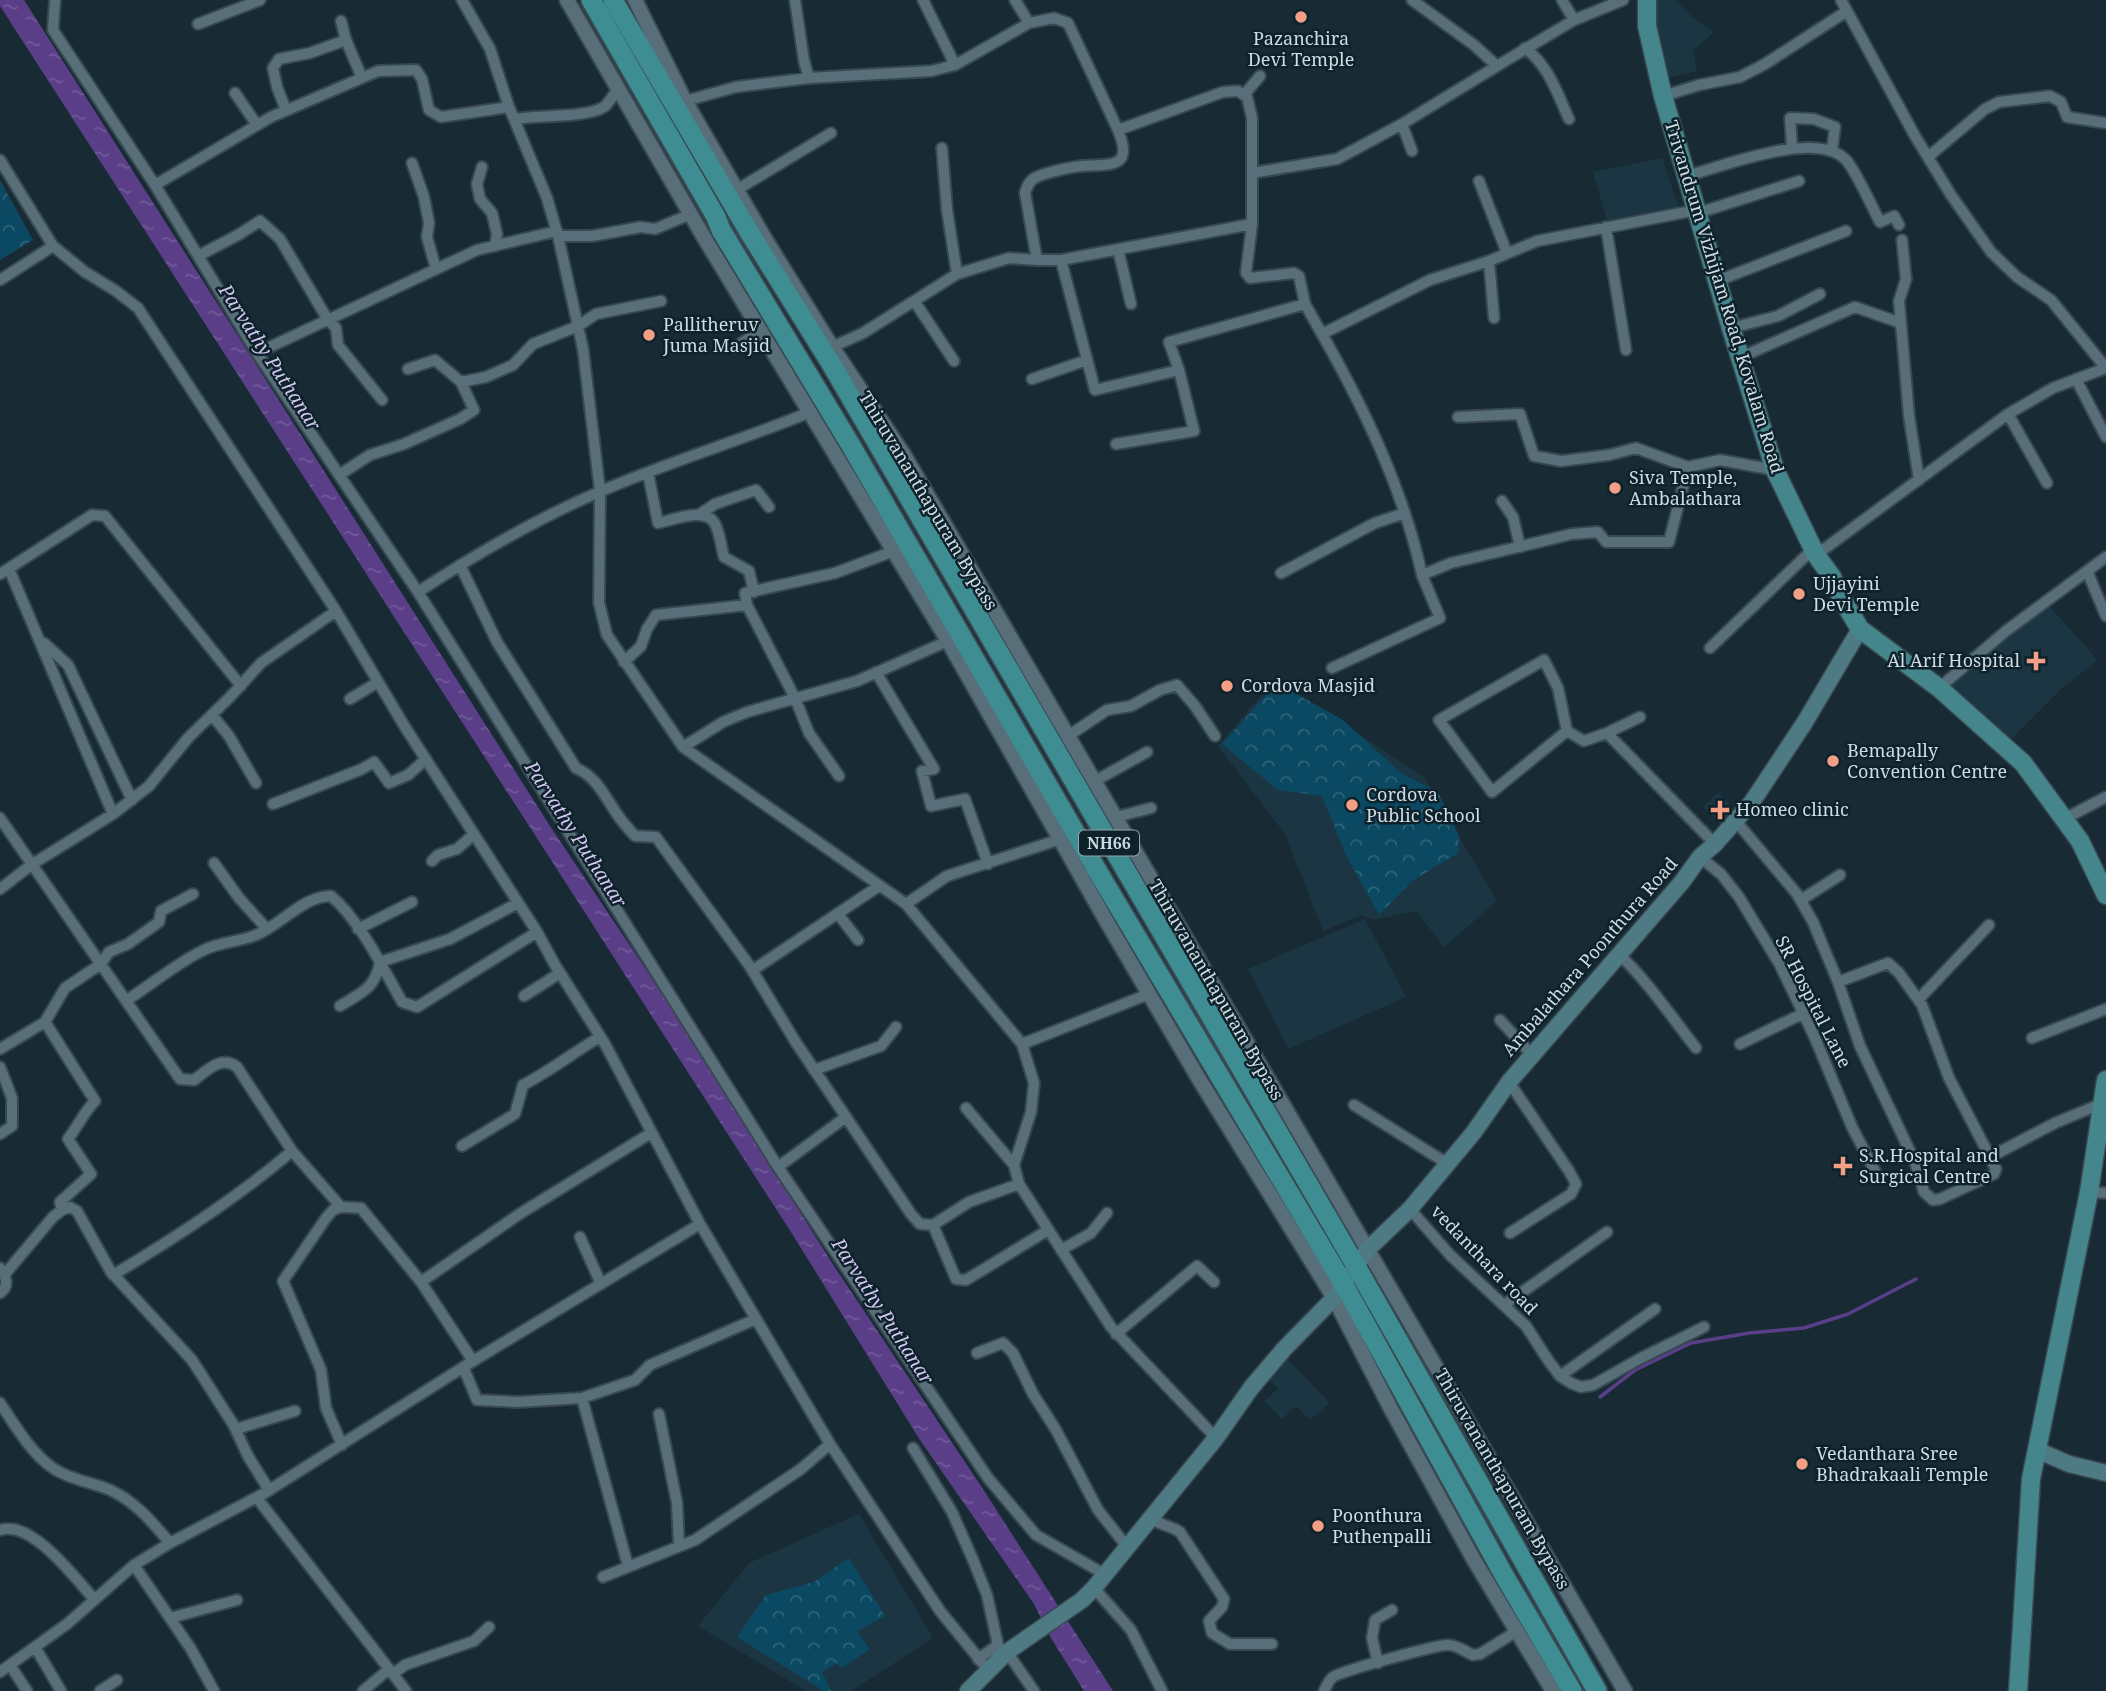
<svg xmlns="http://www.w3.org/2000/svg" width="2106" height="1691" font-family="'Noto Serif',serif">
<defs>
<pattern id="park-crowns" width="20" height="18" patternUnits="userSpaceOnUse" patternTransform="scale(1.75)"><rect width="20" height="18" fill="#0b4962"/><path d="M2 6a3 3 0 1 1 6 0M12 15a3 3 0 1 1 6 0" fill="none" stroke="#2e6378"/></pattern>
<pattern id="water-ripples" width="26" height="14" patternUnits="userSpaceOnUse" patternTransform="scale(1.75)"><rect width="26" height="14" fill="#5a3f88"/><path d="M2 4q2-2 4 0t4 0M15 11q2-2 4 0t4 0" fill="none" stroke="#715a99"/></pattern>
</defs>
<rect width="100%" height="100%" fill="#182b35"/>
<path fill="#1b3543" d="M 1653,0 L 1675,0 L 1692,17 L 1714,32 L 1693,51 L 1697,71 L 1663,79 L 1653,26 Z
M 1662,158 L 1679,208 L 1607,221 L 1593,172 Z
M 2038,600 L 2049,606 L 2098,660 L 2062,688 L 2005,745 L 1946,684 L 2005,625 Z
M 1275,679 L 1424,777 L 1497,901 L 1444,947 L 1416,911 L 1373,920 L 1362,915 L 1323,931 L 1285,834 L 1218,746 Z
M 1719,792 L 1737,814 L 1723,827 L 1703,807 Z
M 1365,919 L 1406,997 L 1288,1049 L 1248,969 Z
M 1284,1356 L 1330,1403 L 1310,1420 L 1296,1406 L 1282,1419 L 1264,1401 L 1278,1389 L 1264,1375 Z
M 859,1514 L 933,1638 L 851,1691 L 806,1691 L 698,1626 L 749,1563 Z"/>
<path fill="url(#park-crowns)" d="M 0,180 L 33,240 L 0,260 Z
M 1277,683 L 1343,720 L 1402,774 L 1438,792 L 1459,836 L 1458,853 L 1412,881 L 1379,915 L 1346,855 L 1322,796 L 1278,790 L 1222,744 Z
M 849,1558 L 885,1616 L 857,1631 L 870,1649 L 842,1668 L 836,1663 L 822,1672 L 831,1691 L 824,1691 L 737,1637 L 766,1595 L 814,1582 Z"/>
<path fill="url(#water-ripples)" d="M 0,0 L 24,0 L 550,826 L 667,1001 L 834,1266 L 979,1483 L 1113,1691 L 1084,1691 L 1051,1638 L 1034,1604 L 920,1440 L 791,1232 L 0,6 Z"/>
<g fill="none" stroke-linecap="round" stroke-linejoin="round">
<path stroke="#5a3f88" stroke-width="3.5" d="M 1600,1397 L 1635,1370 L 1691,1343 L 1749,1333 L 1804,1328 L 1848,1314 L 1916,1279"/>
<defs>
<path id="minor" d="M 55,0 L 53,30 L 155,185 L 257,353 L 418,592 L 778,1167 L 988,1478 L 1036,1535 L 1106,1575
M 462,0 L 490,49 L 509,107 L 547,198 L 558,236 L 583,349 L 600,491 L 599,603 L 607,635 L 683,747 L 906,904 L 1022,1044 L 1034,1083 L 1031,1112 L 1014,1165 L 1019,1184 L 1111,1327 L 1216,1438
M 923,0 L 955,65 L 1029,23
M 1015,0 L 1029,23 L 1054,18 L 1068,23 L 1118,130
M 1412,0 L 1474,45 L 1497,66 L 1574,20 L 1623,0
M 1562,0 L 1574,20
M 1841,0 L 1915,136 L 1951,195 L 1991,252 L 2017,277 L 2051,300 L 2106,368
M 341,21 L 346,40 L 362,78
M 198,24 L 260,0
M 1525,48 C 1549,66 1557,93 1569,119
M 809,78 L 931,71 L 955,65
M 235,93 L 257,125
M 1244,95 L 1260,76
M 1663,96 L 1699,85 L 1740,77 L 1765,64 L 1847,11
M 685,101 L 736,87 L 809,78 L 804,61 L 795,0
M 286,110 L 277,87 L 273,68 L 279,59 L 310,53 L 346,40
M 514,119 C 537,115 586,118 604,107 C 609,103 614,94 618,89
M 1402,124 L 1412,151
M 1792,147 L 1790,118 L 1814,119 L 1835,127 L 1832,150
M 942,148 L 947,210 L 957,274
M 1928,157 L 1985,109 L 1999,102 L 2050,96 L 2061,102 L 2067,117 L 2106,123
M 0,160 L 53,246 L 85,272 L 116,291 L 138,308 L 336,611 L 405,727 L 537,932 L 555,965 L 605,1044 L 700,1224 L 830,1444 L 940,1611 L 989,1671
M 412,163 L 424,197 L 429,223 L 427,237 L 436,269
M 482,167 L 477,184 L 480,199 L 492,213 L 497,234 L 495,246
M 1252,173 L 1252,224 L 1246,273 L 1250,278 L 1294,273 L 1299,276 L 1305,304
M 1687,176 C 1723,166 1817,129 1846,160 C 1856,171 1872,207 1880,222 L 1894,216 L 1899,225
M 1479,181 L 1507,253
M 155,185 L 271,117 L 378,71 L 416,70 L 422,79 L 429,110 L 441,117 L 509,107
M 738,189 L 831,133
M 1698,213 L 1799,181
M 1606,227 L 1626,350
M 558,236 L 592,236 L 641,227 L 655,229 L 691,214
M 1902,240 L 1906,279 L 1899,301 L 1909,416 L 1919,480
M 1118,249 L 1131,304
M 198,256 L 238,235 L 260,221 L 280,239 L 328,320 L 336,328 L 338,345 L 382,400
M 1037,260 L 1061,260 L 1252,224
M 1061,260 L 1095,390 L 1179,370
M 1489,261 L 1494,318
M 0,280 L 53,246
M 1717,281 L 1846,231
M 915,302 L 954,361
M 1731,328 L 1778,316 L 1820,294
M 832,347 L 863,333 L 957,274 L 1009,258 L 1037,260 L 1025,193 C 1027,187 1028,183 1033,179 C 1042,173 1071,167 1082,166 C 1111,164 1134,169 1118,130 L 1223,92 L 1238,91 L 1247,97 L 1252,118 L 1252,173 L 1337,159 L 1402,124 L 1497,66
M 735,348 L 760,330
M 257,353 L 477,250 L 557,231
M 1741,357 L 1855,307 L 1901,323
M 408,369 L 435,360 L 461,382
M 1032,379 L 1087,360
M 2076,379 L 2106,437
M 2008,414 L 2047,483
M 1458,417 L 1520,414 L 1534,456 L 1561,461 L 1609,455 L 1636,448 L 1688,467 L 1720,460 L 1775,470
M 1116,444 L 1194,431 L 1179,370 L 1169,342 L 1305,304 L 1322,334
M 1688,467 L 1669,542 L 1606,542 L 1598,532 L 1572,534 L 1451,563 L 1422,575 C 1403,489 1365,410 1322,334 L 1430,280 L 1489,261 L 1537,241 L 1697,210
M 648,473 L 658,523 C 673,520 706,506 715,524 C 720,533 721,547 724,557 L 749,571 L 754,592
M 339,475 L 370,455 L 404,444 L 460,419 L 474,410 L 461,382 L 486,377 L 513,365 L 533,344 L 578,326 L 596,314 L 661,301
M 1502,501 L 1513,517 L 1520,547
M 700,514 L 715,504 L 756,490 L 769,507
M 1816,555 L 2008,414 L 2053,388 L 2106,368
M 460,565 L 497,642 L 576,768 C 597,777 605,797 617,814 C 622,822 629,829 635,836 L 656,837 L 749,965 L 795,1041 L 911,1214 L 920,1224 L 933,1225 L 969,1202 L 1019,1184
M 9,569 L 113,814
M 2087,571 L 2106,616
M 1281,573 L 1375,523 L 1405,513
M 0,574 L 92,515 L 105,516 L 241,686
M 418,592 C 476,554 536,519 599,492 C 668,462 739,441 808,413
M 747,605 L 795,698 L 809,733 L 839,776
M 44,643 L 68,665 L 132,800
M 1710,648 L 1813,549
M 624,662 L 641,646 L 647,629 L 656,615 L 747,605 L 745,593 L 835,573 L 894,551
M 1332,668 L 1440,618 L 1422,575
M 876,672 L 934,769 L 922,771 L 931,806 L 965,799 L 988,864
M 1939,688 L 2006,631 L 2106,557
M 350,699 L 378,682
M 212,715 L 229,736 L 256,783
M 1640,717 L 1607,733 L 1715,844
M 1567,731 L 1558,688 L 1544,660 L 1439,720 L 1492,792 L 1567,731 L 1584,741 L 1607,733
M 1068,736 L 1107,710 L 1131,706 L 1160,690 L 1177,685 L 1195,706 L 1215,736
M 683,747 L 723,722 L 747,712 L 857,681 L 948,641
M 1095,781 L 1147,752
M 273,804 L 362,769 L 374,762 L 389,783 L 408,775 L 426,759
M 1116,817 L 1151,808
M 0,818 L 180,1079 L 194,1080 C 208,1070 221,1055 237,1067 L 292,1151 L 341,1207 L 361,1208 L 421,1282 L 473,1361
M 2064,819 L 2106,797
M 1735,820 L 1797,894 L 1813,922 L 1838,982 L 1888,963 L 1899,973 L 1922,1005 L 1949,1078 L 1990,1157 L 2055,1123 L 2103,1103
M 1700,857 L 1721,874 L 1739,897 L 1780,965 L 1815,1038 L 1852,1127 L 1877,1175
M 432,861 L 438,855 L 457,849 L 474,834
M 214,863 L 239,898 L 267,929
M 0,889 L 31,865 L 113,814 L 149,786 L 188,738 L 230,697 L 261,663 L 336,611
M 1801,900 L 1840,875
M 906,904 L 947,876 L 1061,839
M 838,914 L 858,940
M 358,929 L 412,902
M 1619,954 C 1648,982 1671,1016 1696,1048
M 753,970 L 879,886
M 1838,982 L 1860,1046 L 1915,1162 L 1924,1192 L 1933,1200 L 1940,1199 L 1994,1174 L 1996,1169 L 1990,1157
M 524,996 L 560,973
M 1919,999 L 1989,925
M 127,1000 C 151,985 178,962 204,950 C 220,942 239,942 256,935 C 281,925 303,896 331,896 C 360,920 384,970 402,1002 L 417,1007 L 537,932
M 340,1006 C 362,992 375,989 380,962 L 450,939 L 518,903
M 1500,1020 L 1532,1055
M 45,1022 L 95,1101 C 84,1112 78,1126 68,1139 L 91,1174 L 60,1202 L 62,1210
M 2032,1038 L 2106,1009
M 1022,1044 L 1149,994
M 1740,1044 L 1802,1014
M 0,1049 L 45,1022 L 65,988 L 101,964 L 109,952 L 128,944 L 159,922 L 161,911 L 193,894
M 0,1067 L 12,1098 L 12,1126 L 0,1134
M 814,1070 L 881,1046 L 896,1027
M 1509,1082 L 1569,1171 L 1576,1184 L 1571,1194 L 1510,1233
M 1354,1105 L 1448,1164
M 966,1108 L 1014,1165
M 462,1146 L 515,1114 L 523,1085 C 550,1071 574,1052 600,1037
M 778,1167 L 846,1117
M 2089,1192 L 2106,1193
M 341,1207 L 333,1210 L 326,1218 L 283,1281 L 321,1370 L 326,1408 L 342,1445
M 1410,1209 L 1450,1255 L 1526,1326 L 1548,1360 L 1560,1376 L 1571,1383 L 1581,1387 L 1593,1385 L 1641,1358 L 1704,1327
M 933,1225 L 956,1279 L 966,1280 L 1048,1230
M 580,1237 L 601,1284
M 1061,1250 L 1091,1233 L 1107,1213
M 0,1268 C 6,1276 10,1286 0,1293
M 5,1274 L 53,1217 L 62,1210 L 70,1207 L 77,1211 L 111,1272 L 192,1360 L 233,1424 L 248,1456 L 269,1490
M 113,1275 C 175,1238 237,1198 292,1151
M 421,1282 L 521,1213 L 651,1133
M 1504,1305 L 1607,1232
M 1116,1334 L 1197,1266 L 1214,1282
M 977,1353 L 1003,1343 L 1013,1353 L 1033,1394 L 1056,1430 L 1098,1510 L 1128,1548
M 464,1369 L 477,1400 L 518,1402 L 582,1398 L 635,1380 L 650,1365 L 756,1319
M 1560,1376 L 1655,1309
M 582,1398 L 628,1566
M 0,1403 C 15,1425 29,1450 50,1466 C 67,1479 91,1482 110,1490 C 135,1501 153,1523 170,1543 L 134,1565 L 67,1624 L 0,1672
M 659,1414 L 677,1503 L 679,1546
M 236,1429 L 295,1411
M 913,1448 L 952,1512 L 973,1560 L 987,1595 L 998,1645 L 978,1659
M 257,1498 L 406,1691
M 1151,1518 C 1160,1526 1171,1525 1180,1532 L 1224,1599 L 1222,1607 L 1209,1621 L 1212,1633 L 1230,1644 L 1272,1644
M 0,1530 C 31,1519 75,1578 94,1599
M 170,1543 L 263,1494 L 473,1361 L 700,1224
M 134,1565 L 191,1649 L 214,1691
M 603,1577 L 695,1540 L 801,1469 L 830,1444
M 1094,1588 L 1131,1630 L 1162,1691
M 170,1618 L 237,1600
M 35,1647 L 61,1691
M 1007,1652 L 1034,1691
M 1378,1663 L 1372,1638 L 1375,1620 L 1392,1610
M 10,1665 L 27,1691
M 393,1674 L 405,1665 L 474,1641 L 489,1627
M 100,1691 L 117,1680
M 363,1691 L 389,1669
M 1324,1691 C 1326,1687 1329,1680 1333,1677 C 1337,1672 1440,1644 1448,1645 C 1458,1645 1465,1652 1473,1655 L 1480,1654 L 1517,1631"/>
<path id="tertiary" d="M 567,0 L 702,234 L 948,641 L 1107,922 L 1199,1079 L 1334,1298 L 1391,1409 L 1474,1560 L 1553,1691
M 635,0 L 685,101 L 765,239 L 832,347 L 904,455 C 1145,867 1385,1279 1625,1691"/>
<path id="secondary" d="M 2037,1450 L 2069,1464 L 2106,1473
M 968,1691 L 1007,1652 L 1082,1600 L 1094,1588 L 1216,1438 L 1251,1388 L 1284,1349 L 1334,1298 L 1368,1249 L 1410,1209 L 1474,1132 L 1509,1082 L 1682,882 L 1700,857 L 1715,844 L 1752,802 L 1805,722 L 1860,629"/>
<path id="primary" d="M 1647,0 L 1647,26 L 1663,96 L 1731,328 L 1775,470 L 1816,555 L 1832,577 L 1842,599 L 1860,629 L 1939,688 L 2023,763 L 2080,841 L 2106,895
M 2018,1691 L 2031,1479 L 2089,1192 L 2106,1080"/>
<path id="trunk" d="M 591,0 L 716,217 L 721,230 L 850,444 L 1101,877 L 1343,1283 L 1505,1577 L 1572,1691
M 613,0 L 749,232 L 830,362 L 1356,1266 L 1597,1691"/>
</defs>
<use href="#minor" stroke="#384850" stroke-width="14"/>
<use href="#tertiary" stroke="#384850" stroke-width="18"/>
<use href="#secondary" stroke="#384850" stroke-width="19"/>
<use href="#primary" stroke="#384850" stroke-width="21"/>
<use href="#trunk" stroke="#384850" stroke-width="23"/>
<use href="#minor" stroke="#586e79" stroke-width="10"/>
<use href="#tertiary" stroke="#586e79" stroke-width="14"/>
<use href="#secondary" stroke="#4e7a83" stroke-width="16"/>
<use href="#primary" stroke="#45858c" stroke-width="18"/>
<use href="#trunk" stroke="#3e8d92" stroke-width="19"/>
</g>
<g fill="#f39f85" stroke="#0e222b" stroke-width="2.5">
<circle cx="1301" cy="17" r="7"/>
<circle cx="649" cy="335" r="7"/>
<circle cx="1615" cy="488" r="7"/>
<circle cx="1799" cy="594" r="7"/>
<path d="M2032.5 650.5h7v7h7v7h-7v7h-7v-7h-7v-7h7z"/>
<circle cx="1227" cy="686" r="7"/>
<circle cx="1833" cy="761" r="7"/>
<circle cx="1352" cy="805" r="7"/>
<path d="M1716.5 799.5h7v7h7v7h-7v7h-7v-7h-7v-7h7z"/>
<path d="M1839.5 1155.5h7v7h7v7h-7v7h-7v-7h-7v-7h7z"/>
<circle cx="1802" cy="1464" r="7"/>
<circle cx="1318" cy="1526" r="7"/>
</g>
<g text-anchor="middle" stroke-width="5" stroke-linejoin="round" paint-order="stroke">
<rect fill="#0e222b" stroke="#96a4ac" stroke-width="2" x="1079" y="830.5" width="60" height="25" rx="5"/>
<g font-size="16" font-weight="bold" fill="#d0dce3">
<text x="1109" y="849">NH66</text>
</g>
<g font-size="18" fill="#d0dce3" stroke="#0e222b" text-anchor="start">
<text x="1301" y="45" text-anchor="middle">Pazanchira<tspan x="1301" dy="21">Devi Temple</tspan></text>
<text x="663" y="331">Pallitheruv<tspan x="663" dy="21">Juma Masjid</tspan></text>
<text x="1629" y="484">Siva Temple,<tspan x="1629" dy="21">Ambalathara</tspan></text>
<text x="1813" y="590">Ujjayini<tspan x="1813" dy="21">Devi Temple</tspan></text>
<text x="2020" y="667" text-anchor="end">Al Arif Hospital</text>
<text x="1241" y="692">Cordova Masjid</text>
<text x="1847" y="757">Bemapally<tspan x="1847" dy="21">Convention Centre</tspan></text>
<text x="1366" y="801">Cordova<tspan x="1366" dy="21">Public School</tspan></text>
<text x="1736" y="816">Homeo clinic</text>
<text x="1859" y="1162">S.R.Hospital and<tspan x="1859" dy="21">Surgical Centre</tspan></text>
<text x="1816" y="1460">Vedanthara Sree<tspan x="1816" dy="21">Bhadrakaali Temple</tspan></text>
<text x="1332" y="1522">Poonthura<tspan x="1332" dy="21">Puthenpalli</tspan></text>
</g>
<g font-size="18" fill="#d0dce3" stroke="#0e222b">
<text transform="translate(1724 297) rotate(73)" y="6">Trivandrum Vizhijam Road, Kovalam Road</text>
<text transform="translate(928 501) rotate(59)" y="6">Thiruvananthapuram Bypass</text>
<text transform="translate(1590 957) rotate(-49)" y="6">Ambalathara Poonthura Road</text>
<text transform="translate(1216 990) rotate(60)" y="6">Thiruvananthapuram Bypass</text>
<text transform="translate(1813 1002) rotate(63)" y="6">SR Hospital Lane</text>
<text transform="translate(1484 1260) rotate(46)" y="6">vedanthara road</text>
<text transform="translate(1502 1479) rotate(60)" y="6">Thiruvananthapuram Bypass</text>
</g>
<g font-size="19" font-style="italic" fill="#d3c7f2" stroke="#0e222b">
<text transform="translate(270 357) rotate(57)" y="7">Parvathy Puthanar</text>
<text transform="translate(576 834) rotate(57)" y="7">Parvathy Puthanar</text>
<text transform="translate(883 1311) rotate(57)" y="7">Parvathy Puthanar</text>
</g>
</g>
</svg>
